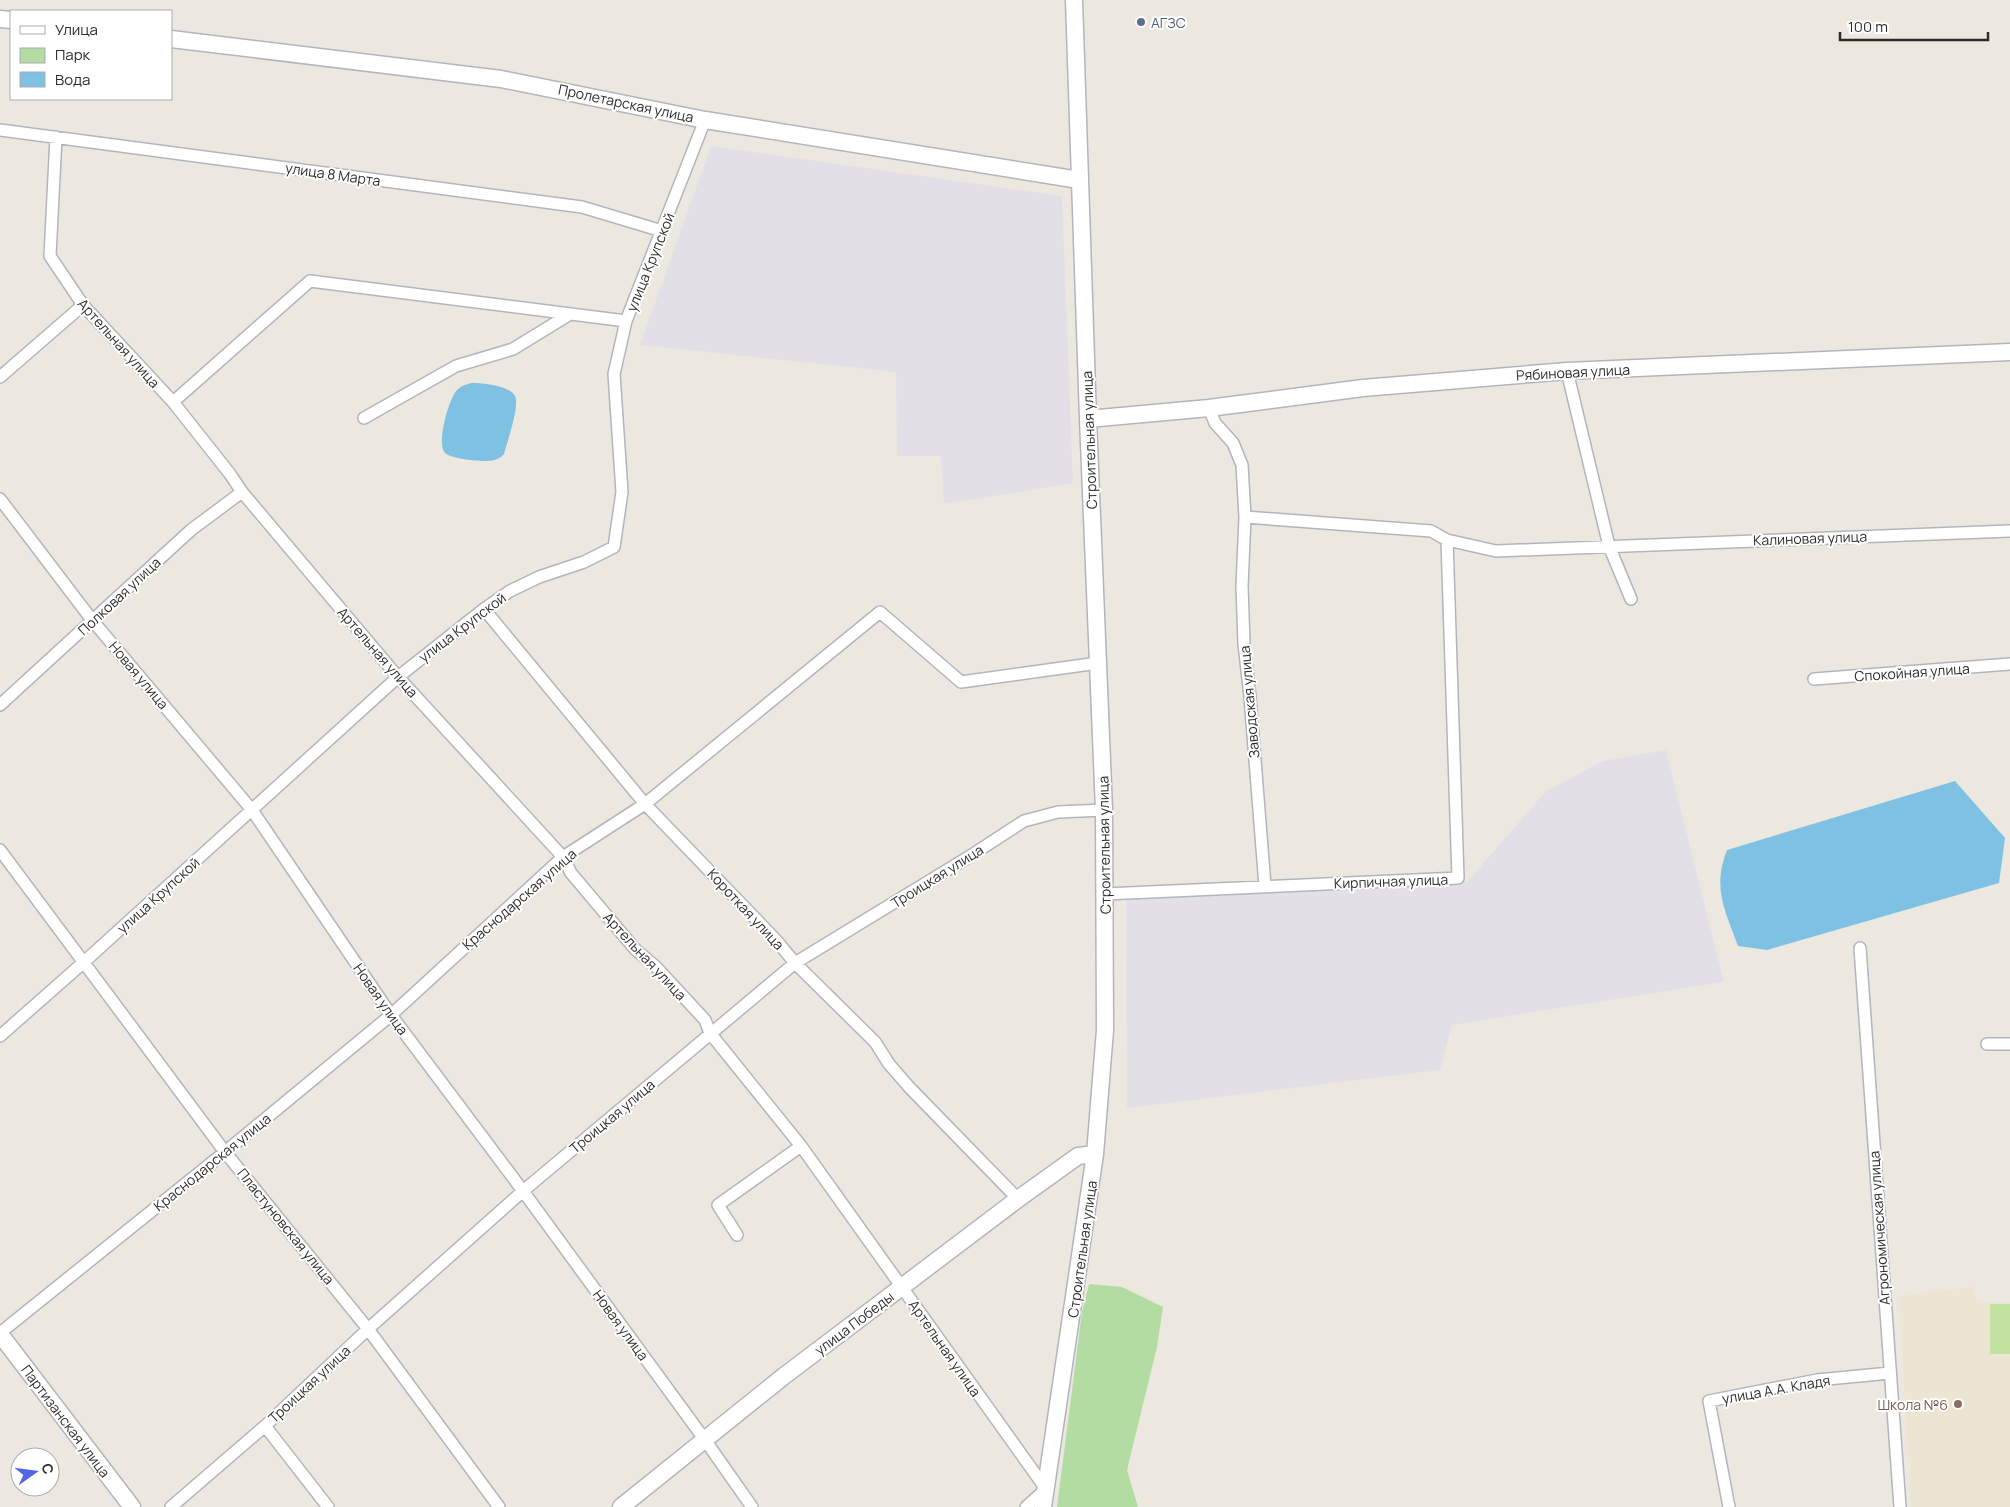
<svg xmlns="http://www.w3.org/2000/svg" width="2010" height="1507" viewBox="0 0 2010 1507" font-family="Manrope,sans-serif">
	<rect width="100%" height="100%" fill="#ece8e0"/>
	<path fill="#e2e0e6" d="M711 146 1062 196 1073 483 944 504 941 456H897L896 372 640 345Z
		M1666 750 1724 982 1452 1025 1440 1070 1127 1108 1126 897 1467 882 1546 791 1603 761Z"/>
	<path fill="#ebe5d2" d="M1972 1287 1977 1302H2010V1507H1911L1899 1296Z"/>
	<path fill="#b3dca3" d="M1089 1284 1122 1287 1163 1307 1157 1347 1127 1470 1138 1507H1057L1082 1312Z"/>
	<path fill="#c2e2a0" d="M1990 1304H2010V1354H1990Z"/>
	<path fill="#7fc1e2" d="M471 383C482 383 509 385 515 396 520 406 507 442 504 454 501 457 499 459 494 460 485 463 452 459 445 453 436 444 449 398 457 390 461 386 465 385 471 383Z
		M1955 781 2005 838 1999 883 1767 950 1738 946C1725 910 1712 889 1727 850Z"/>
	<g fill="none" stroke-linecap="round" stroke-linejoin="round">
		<defs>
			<path id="street" d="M0 130 582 207 662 231
				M56 137 50 256 83 305 173 402 230 474 242 492 398 677 563 857 571 873 635 949 656 967 705 1020 710 1033 801 1146 1046 1489 1026 1507
				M1567 371 1609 546 1631 599
				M0 377 83 305
				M173 402 310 281 626 321
				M1209 408 1215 423 1233 443 1242 465 1245 517 1242 586 1244 644 1250 697 1265 886
				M364 418 456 366 513 349 570 314
				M0 499 92 620 252 810 391 1015 523 1191 705 1440 752 1507
				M1245 517 1431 531 1447 540 1496 551 2010 531
				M484 609 645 804 776 940 795 963 875 1042 889 1064 909 1087 1018 1199
				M1814 679 2010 664
				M0 705 191 530 242 492
				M0 850 225 1152 368 1329 499 1507
				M1105 894 1458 878 1447 540
				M1860 948 1900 1507
				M0 1036 84 962 398 677 484 609 510 591 539 577 584 562 614 547 622 492 614 374 626 321 705 120
				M1987 1044H2010
				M737 1235 718 1205 801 1146
				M0 1333 225 1152 391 1015 563 857 645 804 880 612 961 682 1098 663
				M265 1426 328 1507
				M171 1507 265 1426 368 1329 523 1191 795 963 967 858 1024 821 1058 812 1104 810
				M1729 1507 1709 1401 1817 1380 1890 1373"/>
			<path id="secondary" d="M0 19 11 20
				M171 39 501 79 705 120 1079 180
				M1088 419 1209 408 1363 388 1567 371 2010 352
				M0 1334 132 1507
				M621 1507 784 1376 1018 1199 1078 1156 1095 1154
				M1043 1507 1095 1154 1105 1030 1104 810 1088 419 1074 0"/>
		</defs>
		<use href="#street" stroke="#b3b5be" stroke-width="14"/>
		<use href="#secondary" stroke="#b3b5be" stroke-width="19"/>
		<use href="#street" stroke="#fff" stroke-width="11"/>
		<use href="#secondary" stroke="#fff" stroke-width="16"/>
	</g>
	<circle fill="#5c6f8a" stroke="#fff" stroke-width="2" cx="1141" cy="22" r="5"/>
	<circle fill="#8d6e63" stroke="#fff" stroke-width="2" cx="1958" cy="1404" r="5"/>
	<g text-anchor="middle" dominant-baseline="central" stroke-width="4" stroke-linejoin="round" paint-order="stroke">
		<g font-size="14" fill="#4e5e75" stroke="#fff" text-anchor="start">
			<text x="1151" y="22">АГЗС</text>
		</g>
		<g font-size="14" fill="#2c2c2c" stroke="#fff">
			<text transform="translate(626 103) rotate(12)">Пролетарская улица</text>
			<text transform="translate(333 174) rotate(8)">улица 8 Марта</text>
			<text transform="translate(650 262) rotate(-68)">улица Крупской</text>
			<text transform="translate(119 343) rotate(48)">Артельная улица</text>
			<text transform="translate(1573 372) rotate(-3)">Рябиновая улица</text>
			<text transform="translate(1089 440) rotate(-92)">Строительная улица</text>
			<text transform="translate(1810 538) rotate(-2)">Калиновая улица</text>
			<text transform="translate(119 596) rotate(-43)">Полковая улица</text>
			<text transform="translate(462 627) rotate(-37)">улица Крупской</text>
			<text transform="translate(378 652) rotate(49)">Артельная улица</text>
			<text transform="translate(1912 672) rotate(-4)">Спокойная улица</text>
			<text transform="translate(139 675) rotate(50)">Новая улица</text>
			<text transform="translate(1249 702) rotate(-95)">Заводская улица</text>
			<text transform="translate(1104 845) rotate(-91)">Строительная улица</text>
			<text transform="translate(937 876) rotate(-32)">Троицкая улица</text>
			<text transform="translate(1391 881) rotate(-2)">Кирпичная улица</text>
			<text transform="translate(158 895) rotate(-42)">улица Крупской</text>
			<text transform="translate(519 899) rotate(-41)">Краснодарская улица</text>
			<text transform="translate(746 909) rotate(47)">Короткая улица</text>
			<text transform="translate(645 956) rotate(47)">Артельная улица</text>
			<text transform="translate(381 999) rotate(55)">Новая улица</text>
			<text transform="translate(612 1116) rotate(-40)">Троицкая улица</text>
			<text transform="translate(212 1162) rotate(-39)">Краснодарская улица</text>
			<text transform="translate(286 1226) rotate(51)">Пластуновская улица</text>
			<text transform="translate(1879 1228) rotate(-94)">Агрономическая улица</text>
			<text transform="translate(1082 1249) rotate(-82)">Строительная улица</text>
			<text transform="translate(854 1323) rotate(-37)">улица Победы</text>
			<text transform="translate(621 1325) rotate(54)">Новая улица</text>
			<text transform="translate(945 1348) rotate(55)">Артельная улица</text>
			<text transform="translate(309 1384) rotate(-43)">Троицкая улица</text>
			<text transform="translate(1776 1389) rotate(-10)">улица А.А. Кладя</text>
			<text transform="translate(66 1421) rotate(53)">Партизанская улица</text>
		</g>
		<g font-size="14" fill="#785e54" stroke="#fff" text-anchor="end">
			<text x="1948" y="1404">Школа №6</text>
		</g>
	</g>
	<rect x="10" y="10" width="162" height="90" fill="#ffffff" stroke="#ababab"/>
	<rect x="20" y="26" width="25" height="8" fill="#ffffff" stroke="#ababab"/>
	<text x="55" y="35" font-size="15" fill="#2c2c2c">Улица</text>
	<rect x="20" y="48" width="25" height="15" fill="#b3dca3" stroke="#ababab"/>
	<text x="55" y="60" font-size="15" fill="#2c2c2c">Парк</text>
	<rect x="20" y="72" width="25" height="15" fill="#7fc1e2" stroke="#ababab"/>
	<text x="55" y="85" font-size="15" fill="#2c2c2c">Вода</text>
	<g transform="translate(35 1472) rotate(76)"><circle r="24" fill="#ffffff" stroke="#ababab"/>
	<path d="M0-4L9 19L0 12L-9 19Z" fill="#5364e6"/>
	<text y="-8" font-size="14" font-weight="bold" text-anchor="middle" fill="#2c2c2c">С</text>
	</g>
	<path d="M1840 32v8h148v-8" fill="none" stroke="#2c2c2c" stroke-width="2.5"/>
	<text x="1848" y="32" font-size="15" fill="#2c2c2c" stroke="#ffffff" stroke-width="4" paint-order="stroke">100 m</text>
</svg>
